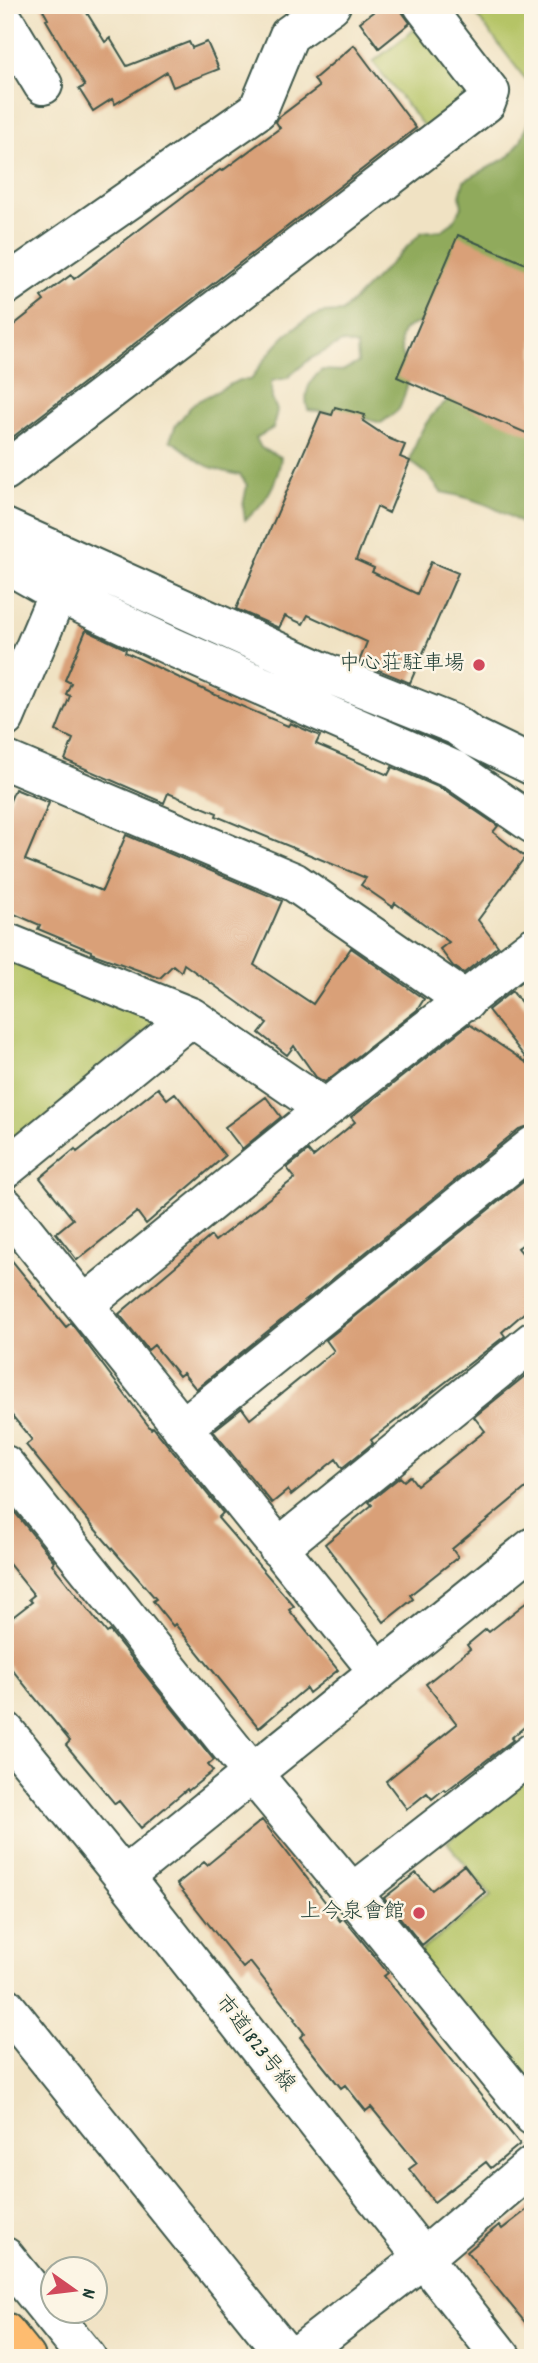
<svg xmlns="http://www.w3.org/2000/svg" width="538" height="2363" viewBox="0 0 538 2363" font-family="Dekko,'Klee One',sans-serif">
	<rect width="100%" height="100%" fill="#fcf5e5"/>
	<filter id="ink" filterUnits="userSpaceOnUse"><feTurbulence type="fractalNoise" baseFrequency=".0143" numOctaves="2"/><feDisplacementMap in="SourceGraphic" scale="14" xChannelSelector="R" yChannelSelector="G"/><feConvolveMatrix kernelMatrix="1 2 1 2 8 2 1 2 1" color-interpolation-filters="sRGB"/></filter>
	<filter id="wash" filterUnits="userSpaceOnUse"><feTurbulence type="fractalNoise" baseFrequency=".00686" numOctaves="4" result="noise"/><feDisplacementMap in="SourceGraphic" scale="28" xChannelSelector="R" yChannelSelector="G"/><feGaussianBlur stdDeviation="1.57" result="paint"/><feColorMatrix in="noise" values="0 0 0 0 0 0 0 0 0 0 0 0 0 0 0 0 0 1.4 0 .05"/><feComposite in="paint" operator="in"/></filter>
	<g filter="url(#wash)">
		<rect width="100%" height="100%" fill="#f0e2c3"/>
		<path fill="#b5c466" stroke="#6a804d" stroke-width="2" d="M469 5H533V86L523 76Z
			M424 22 470 90 429 133 373 62Z
			M5 955 159 1019 5 1156Z
			M533 1774V2096L415 1955 491 1896 447 1842Z"/>
		<path fill="#90aa5b" stroke="#587448" stroke-width="2" d="M533 119V267L420 323C386 329 406 356 408 377 409 382 402 404 399 409 395 414 386 419 381 423L352 415 308 410C303 393 309 381 322 370L342 371 358 363 357 346 342 342 310 359 287 378 271 381 272 399 277 410 273 428 256 438 261 448 281 457C278 482 265 504 245 520L243 506 247 485 240 475C227 472 213 470 202 463 191 456 183 447 170 440L176 425 194 403 239 380H251C267 354 289 325 319 314 326 312 335 313 342 312L422 232 442 230 452 223 462 207 460 195 464 181 510 156 521 140 529 120Z
			M451 398 533 424V531C500 509 480 499 441 492L427 474 410 461C417 435 428 414 451 398Z"/>
		<g id="blocks">
			<path fill="#d9a078" d="M40 5H82L105 42 110 38 127 66 189 42 192 48 207 42 219 69 173 87 167 72 115 104 112 99 93 111 79 89 85 86 46 20 48 19Z
				M382 5H397L410 23 379 48 360 22Z
				M354 45 416 128 5 443V332L44 301 41 297 71 275 74 279 185 195 220 170 222 171 280 128 276 122 278 118 319 87 314 79Z
				M458 235 533 267V436L397 377Z
				M335 407 365 415 363 421 390 439 405 445 400 457 410 461 389 513 377 507 356 560 374 568 372 572 417 594 431 562 458 573 410 683 359 662 367 642 308 615 303 624 285 616 279 628 236 609 321 412 332 415Z
				M86 630 126 649 125 652 211 693 288 726 290 723 320 736 316 744 388 775 392 767 445 790 498 826 493 832 525 857 478 920 498 946 464 973 453 966 440 949 449 942 395 903 393 907 361 885 366 878 216 816 217 813 168 793 164 803 65 760 73 739 56 731 70 696 66 694 71 683 65 680Z
				M15 789 49 803 25 860 102 891 126 835 282 901 254 965 313 1004 351 948 424 999 417 1010 325 1082 316 1077 294 1046 287 1055 259 1033 267 1023 184 964 181 972 173 965 160 978 91 953V951L38 929 40 925 5 910V812Z
				M512 991 533 1017 532 1066 488 1010Z
				M469 1024 533 1067V1125L519 1129 196 1389 183 1373 179 1376 154 1345 148 1350 119 1314 211 1236 215 1241 295 1178 287 1168 308 1151 313 1157 355 1122 351 1117Z
				M158 1088 167 1099 175 1093 225 1156 146 1224 137 1212 77 1260 56 1233 73 1219 40 1178 75 1149 77 1152Z
				M266 1097 281 1117 242 1149 225 1127Z
				M533 1174V1237L518 1248 533 1266V1305L502 1332 505 1336 371 1440 373 1443 342 1468 336 1459 291 1495 288 1490 272 1503 213 1431 242 1408 250 1419 334 1351 326 1340Z
				M5 1252 66 1327 71 1323 151 1429 153 1427 223 1513 218 1518 294 1606 289 1610 338 1670 309 1693 306 1688 259 1728 175 1624 173 1626 153 1601 156 1599 94 1528 26 1445 32 1440 5 1407Z
				M531 1371 533 1482 452 1549 458 1557 410 1595 413 1599 384 1622 325 1544 372 1505 369 1502 400 1477 404 1481 410 1476 417 1485 485 1431 474 1417Z
				M5 1500 54 1561 52 1564 107 1633 110 1631 214 1760 208 1765 213 1771 188 1791 187 1789 141 1828 119 1801 115 1804 66 1745 70 1741 5 1661V1623L32 1602 29 1599 34 1595 5 1559Z
				M533 1597V1720L511 1738 513 1740 446 1791 444 1789 432 1799 427 1793 407 1809 386 1781 457 1724 426 1684 470 1649 467 1645 486 1629 489 1632Z
				M262 1820 340 1921 343 1918 350 1926 388 1973 384 1976 520 2144 491 2168 486 2162 434 2202 409 2169 417 2163 371 2107 366 2111 345 2085 341 2088 300 2037 304 2033 294 2020 295 2019 250 1962 243 1968 177 1884 204 1862 207 1865Z
				M464 1865 485 1892 422 1945 384 1898 416 1873 432 1890Z
				M533 2205V2332L467 2252 499 2225 502 2229Z"/>
		</g>
	</g>
	<g filter="url(#ink)">
		<use href="#blocks" fill-opacity="0" stroke="#3e5649" stroke-width="2"/>
		<g fill="none" stroke-linecap="round" stroke-linejoin="round">
			<defs>
				<path id="minor" d="M5 22 43 85
					M5 286 258 110 289 35 331 5
					M5 471 486 103 490 92 423 5
					M5 528 319 670 456 725 471 736 533 766
					M5 563 58 593 175 648 456 771 533 824
					M5 718 58 593
					M5 760 294 882 466 1001
					M5 942 191 1017 325 1109
					M5 1169 191 1017
					M5 1207 378 1671
					M84 1305 325 1109 533 947
					M182 1428 533 1146
					M5 1465 252 1773 352 1893 533 2116
					M278 1548 533 1341
					M5 1731 124 1877 502 2358
					M124 1877 533 1547
					M352 1893 533 1752
					M5 2006 288 2358
					M5 2257 87 2358
					M294 2358 422 2259 533 2165"/>
				<path id="highway" d="M5 2332 26 2358"/>
			</defs>
			<use href="#minor" stroke="#3e5649" stroke-width="42"/>
			<use href="#highway" stroke="#3e5649" stroke-width="42"/>
			<use href="#minor" stroke="#fff" stroke-width="38"/>
			<use href="#highway" stroke="#febc70" stroke-width="38"/>
		</g>
	</g>
	<g fill="#d1495b" stroke="#fcf5e5" stroke-width="2.5">
		<circle cx="479" cy="665" r="7"/>
		<circle cx="419" cy="1913" r="7"/>
	</g>
	<g text-anchor="middle" dominant-baseline="central" stroke-width="5" stroke-linejoin="round" paint-order="stroke">
		<g font-size="21" fill="#1f3d34" stroke="#fcf5e5" text-anchor="end">
			<text x="465" y="665">中心荘駐車場</text>
			<text x="405" y="1913">上今泉會館</text>
		</g>
		<g font-size="21" fill="#1f3d34" stroke="#fcf5e5">
			<text transform="translate(254 2044) rotate(52)">市道1823号線</text>
		</g>
	</g>
	<rect width="538" height="2363" fill="none" stroke="#fcf5e5" stroke-width="28"/>
	<g transform="translate(74 2290) rotate(104)"><circle r="33" fill="#fcf5e5" stroke="#a4ab9e" stroke-width="2"/>
	<path d="M0-5L12 26L0 18L-12 26Z" fill="#d1495b"/>
	<text y="-10" font-size="19" font-weight="bold" text-anchor="middle" fill="#1f3d34">N</text>
	</g>
</svg>
